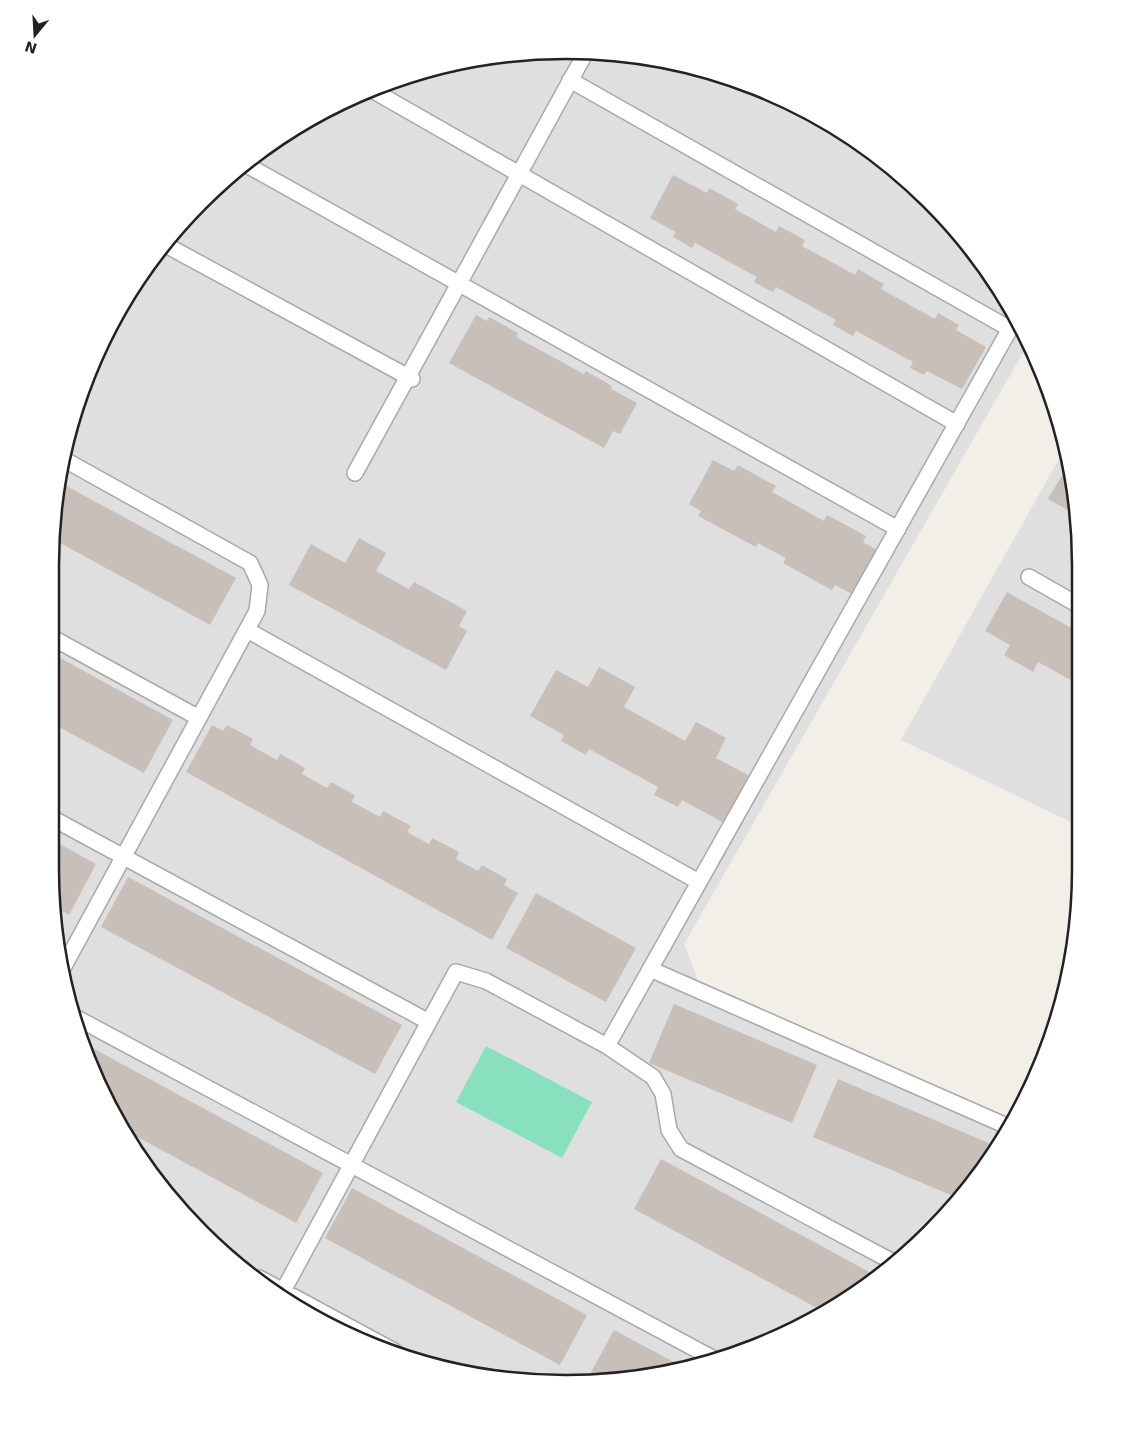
<svg xmlns="http://www.w3.org/2000/svg" width="1131" height="1434" viewBox="0 0 1131 1434" font-family="'DejaVu Sans',sans-serif">
	<rect width="100%" height="100%" fill="#f2efe9"/>
	<path fill="#e0dfdf" d="M599 51 699 67 793 103 879 156 953 225 1012 308 1028 344 684 944 698 980 1013 1120 994 1155 930 1233 823 1315 699 1366 566 1384 432 1367 308 1315 201 1233 119 1127 68 1002 50 868 51 532 77 400 119 308 178 226 226 178 307 119 400 77 498 54Z
		M1064 450 1080 532 1081 827 901 740Z"/>
	<path fill="#88e0be" d="M486 1046 592 1102 562 1158 456 1102Z"/>
	<path fill="#c7bfb8" d="M673 175 707 193 709 188 738 204 735 209 776 232 779 226 805 240 802 246 855 275 858 269 884 284 881 289 935 319 938 313 959 325 956 330 986 347 962 389 927 371 924 375 910 368 913 362 856 331 853 336 833 325 836 320 776 287 773 292 754 282 757 277 695 243 692 248 673 237 676 232 650 218Z
		M476 315 487 321 489 317 518 333 516 337 584 374 586 371 612 386 611 389 637 403 620 434 613 431 604 448 449 363Z
		M713 460 734 471 738 465 776 486 772 492 824 521 827 515 866 536 863 542 877 550 852 594 835 585 832 590 783 563 786 558 758 543 756 547 698 516 701 511 689 504Z
		M1067 467 1077 515 1048 499Z
		M61 483 236 578 210 625 51 538Z
		M359 538 386 553 376 571 409 589 414 582 467 611 459 626 467 631 446 670 289 585 311 544 345 563Z
		M1007 592 1080 633V685L1038 662 1033 672 1004 655 1010 645 985 631Z
		M51 653 173 720 144 773 50 722Z
		M599 667 635 687 624 707 685 741 696 722 726 738 716 758 750 776 724 823 682 800 678 807 654 795 658 787 589 749 586 755 561 741 564 735 530 716 556 670 588 687Z
		M212 725 223 731 227 725 253 739 250 745 277 760 280 754 305 768 302 774 327 788 331 782 355 795 352 802 380 817 383 811 411 826 407 832 429 844 432 838 459 852 456 859 478 871 482 865 507 879 504 885 518 893 492 940 186 772Z
		M50 839 96 864 69 915 55 907 50 869Z
		M128 877 402 1025 375 1074 101 927Z
		M536 893 636 948 606 1002 506 948Z
		M674 1004 817 1065 792 1123 649 1063Z
		M85 1044 323 1173 296 1223 121 1128Z
		M838 1079 998 1147 994 1155 958 1198 813 1137Z
		M661 1159 875 1275 826 1313 634 1209Z
		M352 1188 587 1315 560 1365 325 1238Z
		M614 1330 685 1368 589 1381 587 1380Z"/>
	<g fill="none" stroke-linecap="round" stroke-linejoin="round">
		<defs>
			<path id="service" d="M570 80 1010 329
				M372 90 957 424
				M245 164 898 529
				M164 244 412 379
				M355 473 586 52
				M1029 577 1080 606
				M247 630 699 882
				M51 637 199 718
				M50 817 429 1022
				M63 968 257 611 260 585 250 563 65 460
				M650 969 1009 1127
				M73 1016 716 1360
				M607 1046 1016 318
				M259 1278 394 1351
				M283 1291 456 972 486 981 607 1046 653 1077 663 1094 669 1130 681 1149 893 1262"/>
		</defs>
		<use href="#service" stroke="#a9a9a9" stroke-width="18"/>
		<use href="#service" stroke="#fff" stroke-width="15"/>
	</g>
	<path d="M0 0H1131V1434H0ZM565 59H566A506 506 0 0 1 1072 565V869A506 506 0 0 1 566 1375H565A506 506 0 0 1 59 869V565A506 506 0 0 1 565 59Z" fill="#fff" fill-rule="evenodd"/>
	<path fill="none" stroke="#222" stroke-width="2.5" d="M565 59H566A506 506 0 0 1 1072 565V869A506 506 0 0 1 566 1375H565A506 506 0 0 1 59 869V565A506 506 0 0 1 565 59Z"/>
	<g transform="translate(35 35) rotate(198)" stroke="#ffffff" stroke-width="4" paint-order="stroke">
	<path d="M0-4L9 19L0 12L-9 19Z" fill="#222222"/>
	<text y="-8" font-size="14" font-weight="bold" text-anchor="middle" fill="#222222">N</text>
	</g>
</svg>
